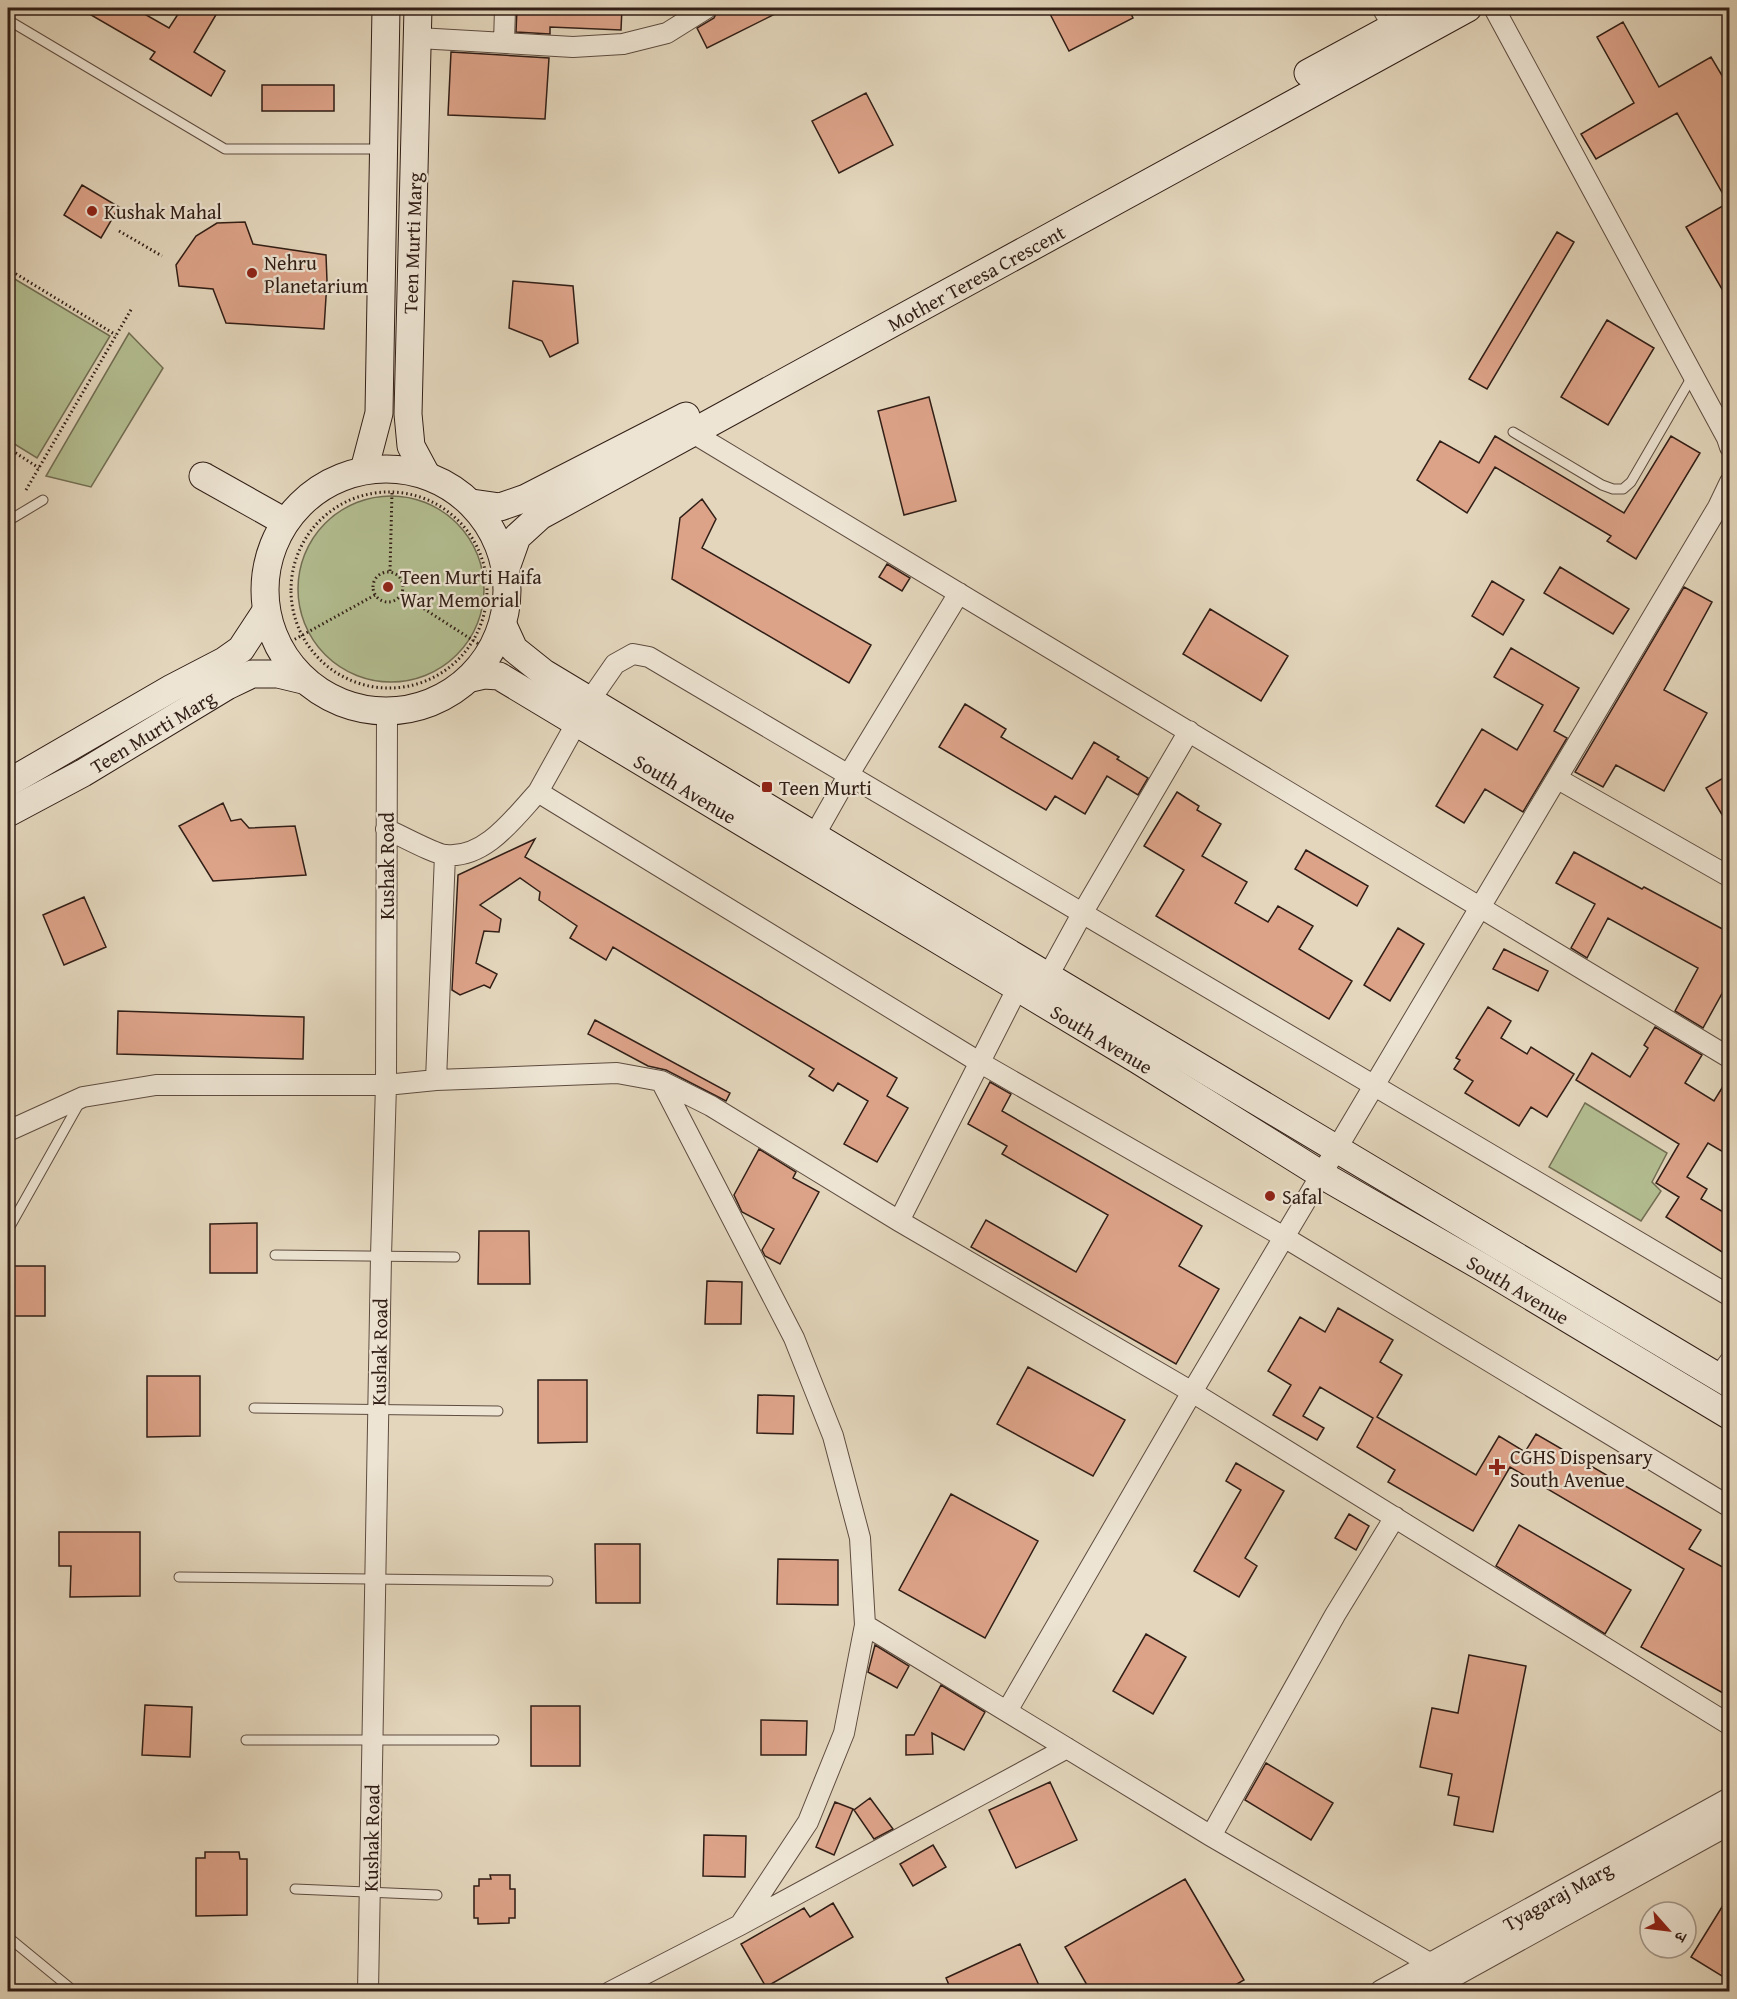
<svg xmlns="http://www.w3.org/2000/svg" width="1737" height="1999" viewBox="0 0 1737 1999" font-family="'Gentium Book Plus','Noto Serif Devanagari',serif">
	<rect width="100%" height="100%" fill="#e3d6bc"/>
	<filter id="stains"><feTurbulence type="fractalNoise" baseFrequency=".00333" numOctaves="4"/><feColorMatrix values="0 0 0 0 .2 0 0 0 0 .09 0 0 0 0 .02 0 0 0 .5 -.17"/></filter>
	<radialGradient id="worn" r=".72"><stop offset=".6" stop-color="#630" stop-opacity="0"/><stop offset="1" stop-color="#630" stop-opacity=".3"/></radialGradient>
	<path fill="#b3be91" stroke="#726e54" stroke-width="1.5" d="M8 275 110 336 37 458 8 440Z
		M129 333 163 368 91 487 46 476Z
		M298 589a93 93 0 1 1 186 0a93 93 0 1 1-186 0Z
		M1585 1103 1667 1153 1652 1182 1661 1191 1641 1221 1549 1167Z"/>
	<path fill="#dda389" stroke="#311e16" stroke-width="1.5" d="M79 8H134L169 28 182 8H220L194 52 225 71 211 96 150 59 155 52Z
		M517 8H622L621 30 550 27V34L516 32Z
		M719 8H787L707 48 697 28 714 18Z
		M1047 8H1128L1133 18 1069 51Z
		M1623 22 1659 87 1711 57 1730 89V303L1686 227 1728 203 1677 113 1596 159 1581 134 1634 103 1597 37Z
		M451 52 549 58 545 119 448 115Z
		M262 85H334V111H262Z
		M866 93 893 145 839 173 812 121Z
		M82 185 119 207 101 238 64 215Z
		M245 222 253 244 326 255 327 281 324 329 226 323 213 289 179 286 176 265 196 236 217 223Z
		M1557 232 1574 242 1487 389 1469 379Z
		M513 281 573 286 578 343 550 357 542 341 509 328Z
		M1607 320 1654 348 1608 425 1561 397Z
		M929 397 956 501 904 515 878 411Z
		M1495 436 1624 513 1671 436 1700 453 1636 559 1607 541 1611 536 1495 467 1467 513 1417 480 1440 441 1479 463Z
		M702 499 716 519 702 548 871 645 849 683 672 579 680 518Z
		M887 564 910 578 902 591 879 577Z
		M1560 567 1629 609 1613 634 1544 593Z
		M1492 581 1524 600 1503 635 1472 616Z
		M1684 587 1712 602 1664 690 1707 713 1664 791 1616 765 1603 787 1575 772Z
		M1210 609 1288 656 1261 701 1183 654Z
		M1511 648 1579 688 1554 731 1567 738 1523 812 1485 789 1464 823 1436 806 1482 729 1517 750 1543 705 1494 677Z
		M965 704 1006 729 1001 737 1072 779 1094 742 1119 757 1117 759 1148 778 1138 795 1107 776 1085 814 1055 796 1046 810 939 747Z
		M1730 774V828L1706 788Z
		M1177 792 1199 806 1197 810 1221 824 1202 856 1247 882 1235 903 1268 922 1278 906 1313 926 1299 949 1352 981 1329 1019 1156 916 1184 870 1144 846Z
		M223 803 231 821 241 819 249 828 295 826 306 875 213 881 179 826Z
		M535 839 525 857 897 1078 887 1096 908 1108 877 1162 844 1144 868 1101 838 1083 833 1091 809 1076 814 1069 613 947 606 960 570 938 577 926 539 900 540 892 520 878 480 905 501 919 499 932 484 931 476 963 497 974 490 988 484 985 460 995 452 990 458 875Z
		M1306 850 1368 886 1357 906 1295 869Z
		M1574 852 1642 889 1644 887 1730 933V979L1703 1028 1675 1011 1698 968 1608 918 1587 958 1571 948 1595 904 1556 883Z
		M84 897 106 947 64 965 43 915Z
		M1398 928 1424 944 1390 1001 1364 985Z
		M1504 949 1548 971 1538 991 1493 969Z
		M1488 1007 1511 1021 1501 1038 1527 1054 1531 1047 1574 1074 1547 1117 1531 1107 1519 1126 1465 1093 1473 1081 1454 1069 1460 1060 1456 1058Z
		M118 1011 304 1017 303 1059 117 1054Z
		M595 1020 730 1093 726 1101 666 1070 648 1066 588 1034Z
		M1655 1027 1702 1055 1685 1083 1714 1101 1730 1075V1156L1708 1143 1687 1177 1707 1189 1701 1199 1730 1216V1257L1666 1217 1679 1197 1656 1183 1679 1144 1576 1080 1592 1053 1630 1077 1648 1048 1644 1045Z
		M990 1082 1011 1094 1002 1111 1202 1226 1179 1266 1219 1289 1176 1364 971 1247 986 1220 1076 1272 1108 1215 1002 1154 1007 1146 968 1124Z
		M759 1149 796 1172 793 1178 819 1192 780 1264 765 1256 762 1250 774 1229 742 1212 734 1195Z
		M257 1223V1273H210V1224Z
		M479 1231H529L530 1284H478Z
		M8 1266H45V1316H8Z
		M707 1281 742 1282 741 1324H705Z
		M1338 1308 1393 1340 1380 1362 1402 1375 1377 1417 1476 1475 1499 1436 1525 1452 1536 1434 1701 1530 1689 1549 1730 1571V1697L1641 1647 1684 1569 1510 1467 1473 1531 1388 1482 1395 1470 1357 1447 1373 1418 1320 1387 1303 1416 1324 1428 1317 1440 1273 1415 1291 1385 1268 1371 1300 1317 1325 1332Z
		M1028 1367 1125 1420 1093 1476 997 1424Z
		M147 1376H200V1436L147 1437Z
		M538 1380H587V1442L538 1443Z
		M758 1395 794 1396 793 1434 757 1433Z
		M1236 1463 1284 1491 1245 1558 1257 1566 1239 1597 1194 1571 1241 1490 1226 1481Z
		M951 1494 1038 1541 985 1638 899 1590Z
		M1349 1514 1369 1526 1356 1550 1335 1538Z
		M1519 1525 1631 1590 1605 1634 1496 1566Z
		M59 1532H140V1596L70 1597 71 1566H59Z
		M595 1544H640V1603H596Z
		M778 1559 838 1560V1605L777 1604Z
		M1146 1634 1186 1657 1153 1714 1113 1691Z
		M875 1645 909 1666 897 1688 868 1672Z
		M1469 1655 1526 1666 1493 1832 1454 1825 1459 1797 1448 1795 1452 1774 1420 1767 1432 1708 1458 1713Z
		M941 1685 985 1712 964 1750 932 1733 933 1754 906 1755V1735H914Z
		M145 1705 192 1707 190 1757 142 1755Z
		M531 1706H580V1766H531Z
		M761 1720 807 1721 806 1755H761Z
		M1266 1763 1333 1803 1311 1840 1245 1800Z
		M1050 1782 1077 1840 1016 1868 989 1810Z
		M870 1798 893 1829 874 1839 854 1810Z
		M835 1802 853 1809 834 1855 816 1847Z
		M704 1835 746 1836 745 1877 703 1876Z
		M933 1845 946 1867 913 1886 900 1864Z
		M205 1852H239L240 1859H247V1915L196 1916V1858H205Z
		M490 1875H510V1889H515V1918H509V1923L478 1924V1918H474V1886H479V1879H491Z
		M1185 1879 1244 1980 1223 1992H1091L1065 1947Z
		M1730 1894V1981L1691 1957Z
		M833 1903 853 1937 766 1987 741 1944 804 1908 810 1917Z
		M1020 1944 1042 1992H952L946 1978Z"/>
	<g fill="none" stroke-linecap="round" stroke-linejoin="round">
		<defs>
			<path id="service" d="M1376 8 1387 27
				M8 20 225 149H381
				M1513 432 1602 485 1613 489H1623L1631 482 1693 375
				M8 521 43 500
				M8 1230 80 1102
				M275 1255 455 1257
				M254 1408 498 1411
				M179 1577 548 1581
				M246 1740H494
				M295 1889 437 1895
				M8 1937 75 1992"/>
			<path id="minor" d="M1494 8 1727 438 1730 447
				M418 38 573 47 623 44 667 33 707 8
				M504 43 505 8
				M693 433 1730 1058
				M590 700 615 664 633 654 649 657 1730 1296
				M577 722 538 792 979 1062 1284 1237 1730 1507
				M1558 779 1730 877
				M386 829C398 834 436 855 446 855 485 859 514 818 538 792
				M814 836 849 774 959 593
				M1048 976 1083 912 1189 731
				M436 1080 445 855
				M661 1081 794 1338 833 1436 860 1538 865 1625 844 1733 808 1822 740 1925
				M8 1131 83 1097 156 1085H386L436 1080 617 1073 661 1081 711 1106 899 1221 1192 1392 1730 1725
				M899 1221 1017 989
				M1718 1377 1730 1361
				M865 1625 1211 1836 1431 1964
				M1007 1711 1192 1392 1718 507 1730 482
				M1211 1836 1335 1615 1395 1517
				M368 1992 381 1256 386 1085 387 713
				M610 1992 740 1925 1067 1748"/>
			<g id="tertiary">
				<path id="s1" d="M1382 1992 1730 1800"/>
				<path d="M1422 1992 1730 1822"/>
			</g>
			<g id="secondary">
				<path d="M418 8 408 414 411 446 426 474"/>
				<path d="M1308 73 1428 8"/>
				<circle cx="386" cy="590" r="121"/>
				<path d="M364 470 379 413 386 8"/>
				<path d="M203 476 285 522"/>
				<path d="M472 503 500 507 526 498 686 416"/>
				<path id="s2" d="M506 568 517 537 540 516 1468 8"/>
				<path d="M503 625 514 649 544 673 1029 965 1730 1384"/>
				<path id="s3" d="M471 678 484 675 499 676 1138 1060 1322 1175 1482 1267 1730 1416"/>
				<path d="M8 783 172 688 224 661 241 649 266 611"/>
				<path id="s4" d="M8 813 83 773 227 686 252 674H278L303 680"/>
			</g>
		</defs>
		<use href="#service" stroke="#5e4c40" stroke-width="11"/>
		<use href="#minor" stroke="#5e4c40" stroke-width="22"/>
		<use href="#tertiary" stroke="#5e4c40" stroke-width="26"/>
		<use href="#secondary" stroke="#311e16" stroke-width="29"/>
		<path stroke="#311e16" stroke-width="3" stroke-dasharray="1.5 3" stroke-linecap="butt" d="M119 231 162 256
			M8 269 116 335
			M8 448 39 468
			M26 490 132 308
			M291 590a98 98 0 1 1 196 0a98 98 0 1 1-196 0Z
			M390 571 392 492
			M373 587a15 15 0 1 1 30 0a15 15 0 1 1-30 0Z
			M401 594 488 650
			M279 648 375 595"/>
		<use href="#service" stroke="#ede4d3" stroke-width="9"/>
		<use href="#minor" stroke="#ede4d3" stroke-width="20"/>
		<use href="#tertiary" stroke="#ede4d3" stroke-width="24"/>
		<use href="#secondary" stroke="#ede4d3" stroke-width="27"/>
	</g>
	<g fill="#8f2418" stroke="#ede4d3" stroke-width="2">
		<circle cx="92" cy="211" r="6"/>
		<circle cx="252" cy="273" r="6"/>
		<circle cx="388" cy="587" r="6"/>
		<rect x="761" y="781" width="12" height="12" rx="3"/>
		<circle cx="1270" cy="1196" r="6"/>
		<path d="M1494 1458h6v6h6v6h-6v6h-6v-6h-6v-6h6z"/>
	</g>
	<g text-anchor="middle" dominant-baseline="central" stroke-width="4.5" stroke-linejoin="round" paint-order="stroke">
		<g font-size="20" fill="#311e16" stroke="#ede4d3" text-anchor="start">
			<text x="104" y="211">Kushak Mahal</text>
			<text x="264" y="262">Nehru<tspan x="264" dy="23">Planetarium</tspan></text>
			<text x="400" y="576">Teen Murti Haifa<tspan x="400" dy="23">War Memorial</tspan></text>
			<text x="779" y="787">Teen Murti</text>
			<text x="1282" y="1196">Safal</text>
			<text x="1510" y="1456">CGHS Dispensary<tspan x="1510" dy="23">South Avenue</tspan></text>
		</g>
		<g font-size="20" fill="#311e16" stroke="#ede4d3">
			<text transform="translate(412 243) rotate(-88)">Teen Murti Marg</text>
			<text stroke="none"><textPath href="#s2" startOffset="561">Mother Teresa Crescent</textPath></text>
			<text stroke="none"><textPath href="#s4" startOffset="166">Teen Murti Marg</textPath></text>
			<text stroke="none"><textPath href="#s3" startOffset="246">South Avenue</textPath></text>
			<text transform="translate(386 866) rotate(-90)">Kushak Road</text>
			<text stroke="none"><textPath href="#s3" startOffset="732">South Avenue</textPath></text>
			<text stroke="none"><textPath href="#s3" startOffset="1218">South Avenue</textPath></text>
			<text transform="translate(379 1352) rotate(-89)">Kushak Road</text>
			<text transform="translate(371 1838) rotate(-89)">Kushak Road</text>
			<text stroke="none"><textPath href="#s1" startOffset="200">Tyagaraj Marg</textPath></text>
		</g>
	</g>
	<rect width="1737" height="1999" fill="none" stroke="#e3d6bc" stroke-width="30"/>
	<rect x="9" y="9" width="1719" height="1981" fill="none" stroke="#311e16" stroke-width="3"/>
	<rect x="15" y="15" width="1707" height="1969" fill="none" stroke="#311e16" stroke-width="1.5"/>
	<g transform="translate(1668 1930) rotate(118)"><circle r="28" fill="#ede4d3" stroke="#a29587" stroke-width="1.5"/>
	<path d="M0-4.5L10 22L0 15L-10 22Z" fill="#8f2418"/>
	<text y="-9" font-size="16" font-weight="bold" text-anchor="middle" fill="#311e16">उ</text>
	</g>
	<rect width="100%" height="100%" filter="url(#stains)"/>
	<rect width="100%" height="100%" fill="url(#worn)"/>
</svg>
